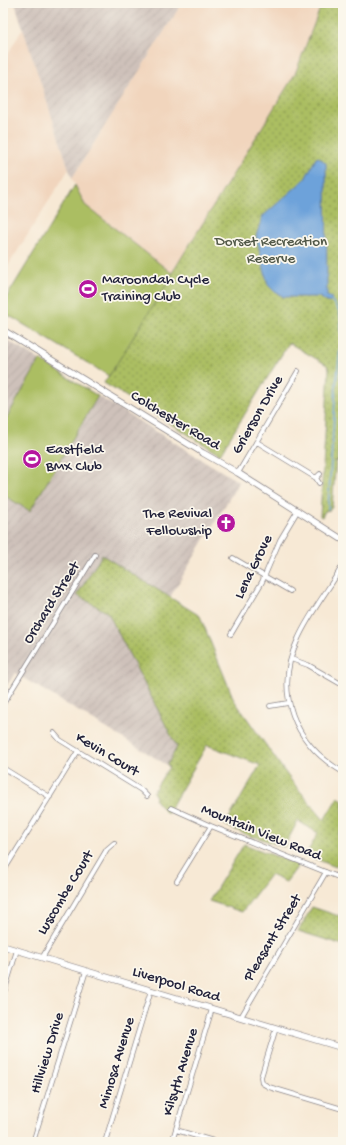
<svg xmlns="http://www.w3.org/2000/svg" width="346" height="1145" viewBox="0 0 346 1145" font-family="'Gochi Hand',sans-serif">
	<defs>
		<pattern id="industrial-furrows" width="10" height="10" patternUnits="userSpaceOnUse"><rect width="10" height="10" fill="#cec1ba"/><path d="M-1 1l2-2M0 10L10 0M9 11l2-2" fill="none" stroke="#b1a6a1"/></pattern>
		<pattern id="grass-dots" width="8" height="8" patternUnits="userSpaceOnUse"><rect width="8" height="8" fill="#abbe62"/><path d="M2 2h.1M6 6h.1" fill="none" stroke="#8b9a52" stroke-width="1.8" stroke-linecap="round"/></pattern>
	</defs>
	<rect width="100%" height="100%" fill="#fbf7ec"/>
	<filter id="ink" filterUnits="userSpaceOnUse"><feTurbulence type="fractalNoise" baseFrequency=".025" numOctaves="2"/><feDisplacementMap in="SourceGraphic" scale="8" xChannelSelector="R" yChannelSelector="G"/><feConvolveMatrix kernelMatrix="1 2 1 2 8 2 1 2 1" color-interpolation-filters="sRGB"/></filter>
	<filter id="wash" filterUnits="userSpaceOnUse"><feTurbulence type="fractalNoise" baseFrequency=".012" numOctaves="4" result="noise"/><feDisplacementMap in="SourceGraphic" scale="16" xChannelSelector="R" yChannelSelector="G"/><feGaussianBlur stdDeviation="0.9" result="paint"/><feColorMatrix in="noise" values="0 0 0 0 0 0 0 0 0 0 0 0 0 0 0 0 0 1.4 0 .05"/><feComposite in="paint" operator="in"/></filter>
	<g filter="url(#wash)">
		<rect width="100%" height="100%" fill="#f7e9d5"/>
		<path fill="#f1d5bd" d="M182 3H322L295 74 173 274 85 205 72 178Z
			M23 28 69 169 3 274V62Z"/>
		<path fill="url(#industrial-furrows)" d="M15 3H182L72 178 27 41Z
			M3 338 40 360 3 424Z
			M98 396 239 482 170 597 102 555 78 595 108 613 177 747 167 765 15 673 3 691V495L30 511Z"/>
		<path fill="url(#grass-dots)" stroke="#66704e" d="M322 3H343V383L338 462 336 461 332 507 330 510 325 511 322 517 320 516 329 369 327 365 289 343 220 454 104 383 295 74Z
			M102 555 200 616 234 700 290 779 324 820 338 797 343 800V827L338 835 343 838V855L336 867 306 855 318 833 298 821 284 847 256 837H252L225 825 260 765 207 745 167 814 155 800 156 797 153 792 169 767 167 765 177 747 108 613 77 595Z
			M244 844 299 865 286 882 270 875 242 912 209 901Z
			M312 907 339 916 343 907V945L298 931Z"/>
		<path fill="#abbe62" stroke="#66704e" d="M75 185 85 205 173 274 109 376 3 312V303Z
			M40 360 98 396 30 511 3 495V424Z"/>
		<path fill="#6da2da" stroke="#48628a" d="M319 157 326 163 327 288V296L332 298 329 303 319 297H284L275 292 268 285 256 236 263 216 305 179 316 158Z"/>
		<g fill="none" stroke-linecap="round" stroke-linejoin="round">
			<path stroke="#6da2da" stroke-width="1.5" d="M328 509 336 385 342 334 340 312 331 300"/>
		</g>
	</g>
	<g filter="url(#ink)">
		<g fill="none" stroke-linecap="round" stroke-linejoin="round">
			<defs>
				<path id="minor" d="M257 442 316 478
					M238 473 298 371
					M319 483 316 478 320 474
					M233 558 290 591
					M343 565C329 589 309 614 298 639 273 692 294 744 343 772
					M231 634 262 582 280 540 298 510
					M291 659 308 665 341 684 343 680
					M3 704 95 555
					M270 706 288 703
					M54 733 60 740 141 790 147 796
					M3 768 50 797
					M171 808 211 826 343 879
					M3 872 78 751
					M177 881 211 826
					M42 958 107 849 114 843
					M3 996 17 950
					M241 1017 326 872
					M276 1028 261 1077 262 1083 269 1087 339 1108
					M176 1130 217 1142
					M33 1142 86 971
					M105 1142 151 990
					M172 1142 212 1009"/>
				<path id="major" d="M3 330 203 453 238 473 343 540
					M3 946 343 1048"/>
			</defs>
			<use href="#minor" stroke="#8c8688" stroke-width="5.5"/>
			<use href="#major" stroke="#8c8688" stroke-width="7"/>
			<use href="#minor" stroke="#fff" stroke-width="4"/>
			<use href="#major" stroke="#fff" stroke-width="5.5"/>
		</g>
	</g>
	<defs>
		<symbol id="stadium-disc" viewBox="-11 -11 22 22"><circle r="9.5" fill="#b5179e" stroke="#fbf7ec"/><path d="M0-5a6.5 5 0 1 0 0 10a6.5 5 0 1 0 0-10ZM-3.5-1.8h7v3.6h-7Z" fill="#fff"/></symbol>
		<symbol id="church-disc" viewBox="-11 -11 22 22"><circle r="9.5" fill="#b5179e" stroke="#fbf7ec"/><path d="M-1.2-6h2.4v3.5h3.3v2.4h-3.3V6h-2.4V-.1h-3.3v-2.4h3.3Z" fill="#fff"/></symbol>
	</defs>
	<g fill-rule="evenodd">
		<use href="#stadium-disc" x="77" y="278" width="22" height="22"/>
		<use href="#stadium-disc" x="21" y="448" width="22" height="22"/>
		<use href="#church-disc" x="215" y="512" width="22" height="22"/>
	</g>
	<g text-anchor="middle" dominant-baseline="central" stroke-width="3.5" stroke-linejoin="round" paint-order="stroke">
		<g font-size="15" fill="#525949" stroke="#fbf7ec">
			<text x="271" y="242">Dorset Recreation<tspan x="271" dy="17">Reserve</tspan></text>
		</g>
		<g font-size="15" fill="#22223b" stroke="#fbf7ec" text-anchor="start">
			<text x="102" y="280">Maroondah Cycle<tspan x="102" dy="17">Training Club</tspan></text>
			<text x="46" y="450">Eastfield<tspan x="46" dy="17">BMX Club</tspan></text>
			<text x="212" y="514" text-anchor="end">The Revival<tspan x="212" dy="17">Fellowship</tspan></text>
		</g>
		<g font-size="15" fill="#22223b" stroke="#fbf7ec">
			<text transform="translate(258 415) rotate(-60)">Grierson Drive</text>
			<text transform="translate(175 421) rotate(31)">Colchester Road</text>
			<text transform="translate(254 567) rotate(-64)">Lena Grove</text>
			<text transform="translate(52 603) rotate(-58)">Orchard Street</text>
			<text transform="translate(107 755) rotate(31)">Kevin Court</text>
			<text transform="translate(261 833) rotate(22)">Mountain View Road</text>
			<text transform="translate(66 893) rotate(-59)">Luscombe Court</text>
			<text transform="translate(273 938) rotate(-59)">Pleasant Street</text>
			<text transform="translate(176 985) rotate(17)">Liverpool Road</text>
			<text transform="translate(48 1053) rotate(-73)">Hillview Drive</text>
			<text transform="translate(117 1063) rotate(-73)">Mimosa Avenue</text>
			<text transform="translate(181 1072) rotate(-73)">Kilsyth Avenue</text>
		</g>
	</g>
	<rect width="346" height="1145" fill="none" stroke="#fbf7ec" stroke-width="16"/>
</svg>
